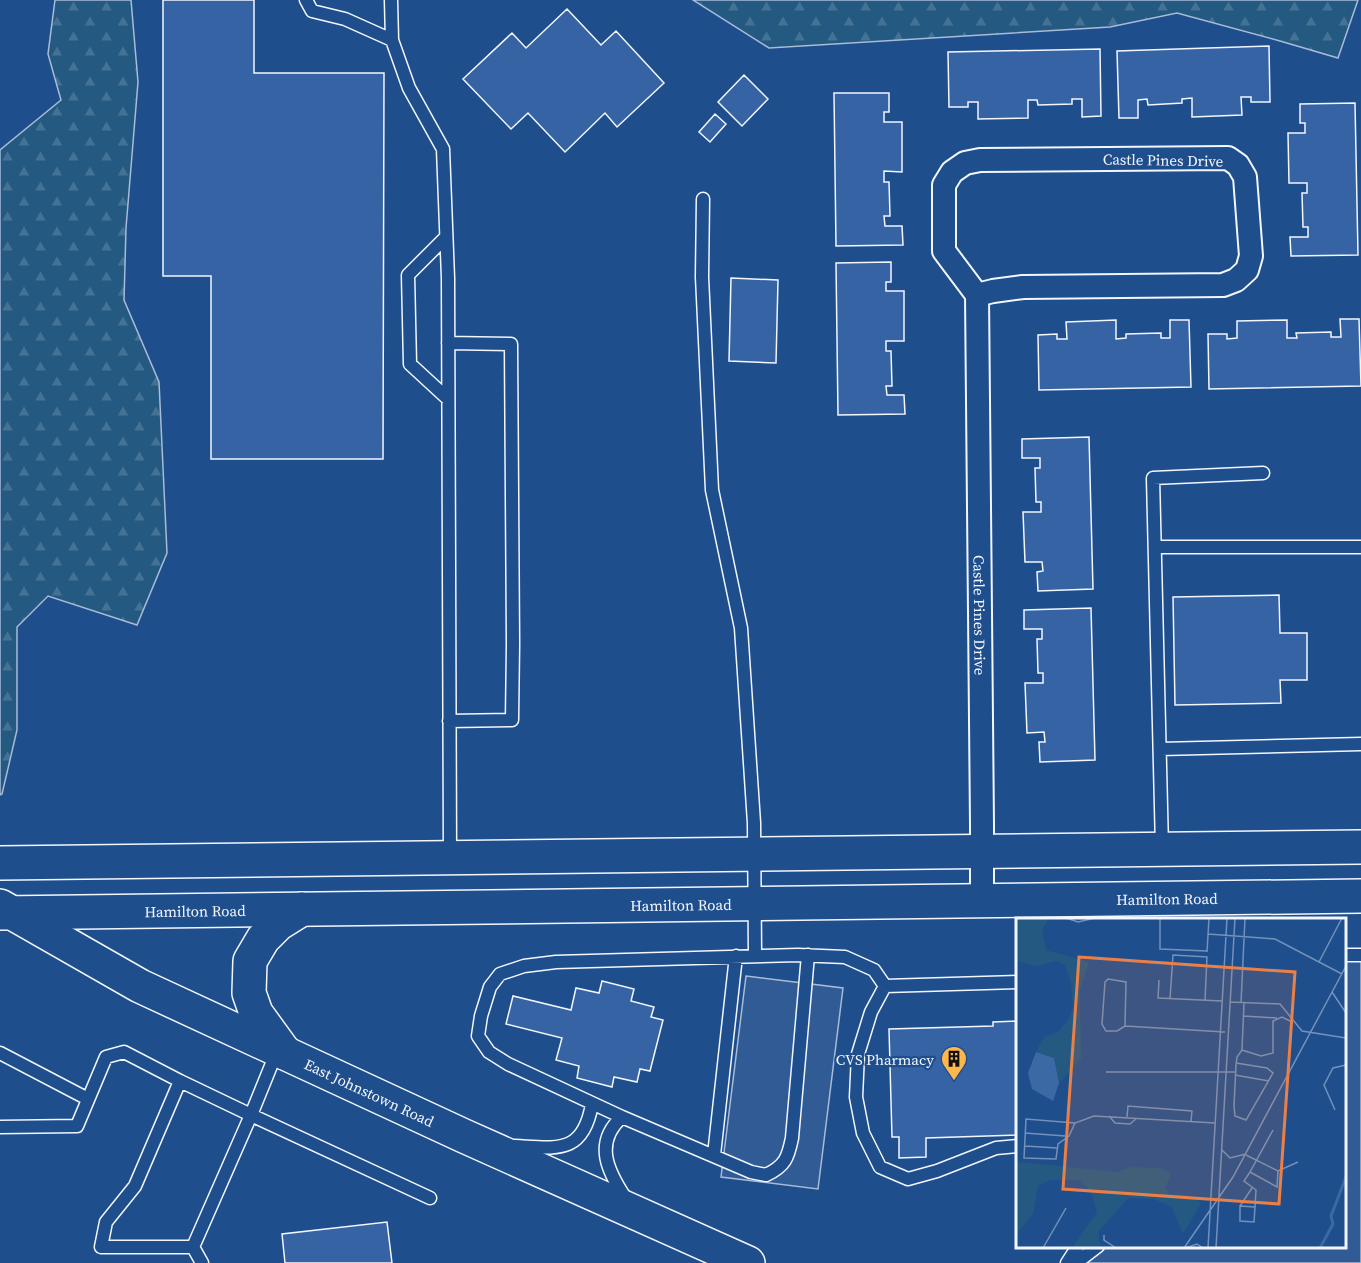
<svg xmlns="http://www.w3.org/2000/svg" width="1361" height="1263" viewBox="0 0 1361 1263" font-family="'Source Serif 4',serif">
	<defs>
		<pattern id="forest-firs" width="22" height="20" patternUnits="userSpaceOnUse" patternTransform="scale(1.5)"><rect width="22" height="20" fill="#245a82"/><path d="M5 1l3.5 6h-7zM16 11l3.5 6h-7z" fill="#447295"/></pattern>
	</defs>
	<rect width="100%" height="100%" fill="#1f4e8c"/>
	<path fill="url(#forest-firs)" stroke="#a8bbd7" stroke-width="1.5" d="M55 0H131L138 82 126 228 124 300 159 382 167 553 137 625 48 596 17 627V730L2 794 0 795V150L61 100 48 54Z
		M693 0H1358L1338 58 1280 41 1177 13 1110 27 769 48Z"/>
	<path fill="#305b95" stroke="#a8bbd7" stroke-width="1.5" d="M1345 955H1361V1263H1088L1087 1255 1098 1246H1344Z
		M746 976 843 988 818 1189 721 1177Z"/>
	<path fill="#3563a3" stroke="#f2f6ff" stroke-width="1.5" d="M163 0H254V73H384L383 459H211V276H163Z
		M567 9 601 45 616 31 664 83 617 127 605 113 565 152 528 113 511 129 463 79 512 33 526 48Z
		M1269 46 1270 102H1251V97H1241L1242 115 1192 117V98L1182 99V103L1148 105 1147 99 1138 100V118H1119L1117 51Z
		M1100 49 1101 116 1082 117V99H1072V104L1038 105 1037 100H1028V118L978 119V102H968V107H949L948 52Z
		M744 75 768 99 742 126 718 102Z
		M834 93H889V112H884V122H902V172L884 171V182H889L890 216H884L885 226H902L903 245 836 246Z
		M1355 103 1358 255 1291 256 1290 237H1308V227H1303L1302 193H1307V183H1289L1288 133H1305V123H1300V104Z
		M715 114 726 124 710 142 699 132Z
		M891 262V282H886V291H904V341H886V351H891L892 386H886L887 395H904L905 414 838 415 836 263Z
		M731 278 778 280 776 363 729 361Z
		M1340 319H1359L1361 386 1209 389 1208 334H1227V339L1237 338V321L1287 320V338H1297L1296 333 1331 332V337H1341Z
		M1116 320V339L1126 338V334L1161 333V338H1170V320H1189L1191 387 1039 390 1038 335 1057 334V339H1067L1066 322Z
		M1089 437 1093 589 1038 591 1037 572 1043 571 1042 562H1025L1023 512H1041V502H1036L1035 468H1040V458H1022V439Z
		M1279 595 1280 633H1307V680H1280L1281 703 1175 705 1173 597Z
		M1091 608 1095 760 1040 762 1039 742H1045L1044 732 1027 733 1025 683H1043V673H1038L1037 639H1042V629H1024V610Z
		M602 981 634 989 631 1001 654 1007 651 1017 663 1020 650 1071 640 1069 637 1082 614 1077 612 1087 577 1078 579 1066 556 1060 562 1038 506 1024 513 996 571 1010 576 988 599 993Z
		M1018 1021V1135L926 1138V1157L899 1158V1137H892L889 1029 993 1026V1022Z
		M387 1222 392 1263H285L282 1234Z"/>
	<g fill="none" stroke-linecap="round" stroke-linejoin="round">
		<defs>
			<path id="service" d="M306 0 312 11 345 19 392 40
				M391 0 392 40 409 88 443 149 448 278 450 857
				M703 199 702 277 712 490 741 628 754 823 755 956
				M446 237 408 275 410 364 448 399
				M448 343 511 344 513 644 512 720 449 721
				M1155 547H1361
				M1160 749 1361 744
				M1162 848 1153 478 1263 473
				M808 955 792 1138C788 1158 785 1166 766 1175L751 1172 622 1117 508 1064 489 1052 478 1036 481 1016 490 987 500 974 524 966 556 962 798 955 845 957 874 970 885 986 1018 982
				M1344 955H1361
				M885 986 871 1012 858 1054 856 1097 863 1133 880 1167 908 1179 937 1171 996 1148 1018 1146
				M0 1053 88 1099
				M180 1081 251 1115 430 1198
				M622 1117C593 1143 608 1172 626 1199
				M0 1127 77 1126 106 1057 124 1052 180 1081 135 1186 106 1222 101 1247H193
				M515 1146C557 1148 583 1155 592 1104
				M714 1155 736 956
				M202 1263 193 1247 251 1115 277 1051
				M1067 1263 1078 1246
				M1076 1263 1098 1246"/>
			<g id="minor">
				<path id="s1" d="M977 295 993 291 1023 287 1223 285 1236 280 1247 270 1251 256 1245 177 1238 165 1228 158 980 160 965 163 952 172 944 185V251L977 295 982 825V900"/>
			</g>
			<g id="primary">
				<path d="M0 863 1361 847"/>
				<path id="s2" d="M0 913 1361 896"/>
				<path d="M285 1053 256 1013 249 993 250 961 263 939 278 924 302 909"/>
			</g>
			<g id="trunk">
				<path id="s3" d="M0 906 140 986 464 1136 748 1263"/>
			</g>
		</defs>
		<use href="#service" stroke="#f2f6ff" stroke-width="15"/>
		<use href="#minor" stroke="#f2f6ff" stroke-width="26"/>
		<use href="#primary" stroke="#f2f6ff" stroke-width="36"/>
		<use href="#trunk" stroke="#f2f6ff" stroke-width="36"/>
		<use href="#service" stroke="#1f4e8c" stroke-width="12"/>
		<use href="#minor" stroke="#1f4e8c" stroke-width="22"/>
		<use href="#primary" stroke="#1f4e8c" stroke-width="33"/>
		<use href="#trunk" stroke="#1f4e8c" stroke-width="33"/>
	</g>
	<defs>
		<symbol id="building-pin" viewBox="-11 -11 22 30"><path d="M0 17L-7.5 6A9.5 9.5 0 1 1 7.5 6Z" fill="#ffb74d" stroke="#1f4e8c"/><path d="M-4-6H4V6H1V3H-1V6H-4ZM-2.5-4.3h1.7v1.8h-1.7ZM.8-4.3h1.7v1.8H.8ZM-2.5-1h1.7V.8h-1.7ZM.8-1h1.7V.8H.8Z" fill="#111"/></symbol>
	</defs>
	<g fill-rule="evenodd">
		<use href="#building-pin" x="939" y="1044" width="30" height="40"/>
	</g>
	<g text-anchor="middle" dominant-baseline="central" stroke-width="4.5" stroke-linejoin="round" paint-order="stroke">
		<g font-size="15" fill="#f2f6ff" stroke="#1f4e8c">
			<text transform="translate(1163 160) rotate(1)">Castle Pines Drive</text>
			<text stroke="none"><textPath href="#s1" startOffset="1131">Castle Pines Drive</textPath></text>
			<text stroke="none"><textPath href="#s2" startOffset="1167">Hamilton Road</textPath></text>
			<text stroke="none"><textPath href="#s2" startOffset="681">Hamilton Road</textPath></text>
			<text stroke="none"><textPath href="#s2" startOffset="195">Hamilton Road</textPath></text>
			<text stroke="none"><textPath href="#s3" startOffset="414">East Johnstown Road</textPath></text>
		</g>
		<g font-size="15" fill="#f2f6ff" stroke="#1f4e8c" text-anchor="end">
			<text x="934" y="1059">CVS Pharmacy</text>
		</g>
	</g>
	<g transform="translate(1016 918)">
		<rect width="330" height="330" fill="#1f4e8c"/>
		<path d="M0 0H33L26 12 30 32 73 44 64 71 65 141 43 165 38 140 20 134 28 119 43 113 52 102 57 90 55 64 49 47 40 43 21 48 0 43ZM5 244 100 254 114 249 144 250 155 255 149 270 154 276 172 277 185 285 167 316 156 289 138 281 112 280 82 314 85 330H56L81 294 76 277 65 262H34L22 268 17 296 0 316V245Z" fill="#245a82"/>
		<path d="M0 251 24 253 0 313Z" fill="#245a82"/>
		<path d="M20 134 38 140 43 165 37 183 16 171 12 155Z" fill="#3b69a3"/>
		<path fill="none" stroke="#3b69a3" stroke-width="3" d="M304 330 317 306 315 298 330 259"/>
		<path fill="none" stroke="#7391ba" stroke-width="1.5" d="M50 0 62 4 79 0M144 0V31L191 33M192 16 259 21 326 56M191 34 193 0M303 44 326 0M143 62 142 80 206 83M316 74 330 95M154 81 157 37 191 39 189 82M214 84 264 86 286 113 330 120M225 85 229 0M227 98 261 100M109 108 110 64 92 61 89 64 86 106 90 113H101L109 108 209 114M226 132 245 138 257 135V103L266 99 274 103M220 145 251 150 257 155 230 202 219 198 218 188 220 147 221 139 226 132 228 85M90 154H219M219 157 253 163M319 192 308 167 317 150 330 147M93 198 99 205 114 206 121 200M111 199 112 188 163 192 176 193 175 203M59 205 10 201 8 240 40 241 42 226 53 218 59 205 78 198 199 205M9 215 49 218M9 228 41 230M206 232 214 240 230 236M230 237 262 253 282 244M234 254 257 212M224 288 236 270M239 289 224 288V303L238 304 239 289 240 272 228 263 234 254 261 269 262 253M88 317V322L100 330M27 330 50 290M168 330 217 259 330 48M169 330 181 326 187 330M192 330 211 0M200 330 219 0"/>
		<path fill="#ea8049" fill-opacity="0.15" stroke="#ea8049" stroke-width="3" d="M63 39 279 54 263 286 47 271Z"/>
		<rect width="330" height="330" fill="none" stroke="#f2f6ff" stroke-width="3"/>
	</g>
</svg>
